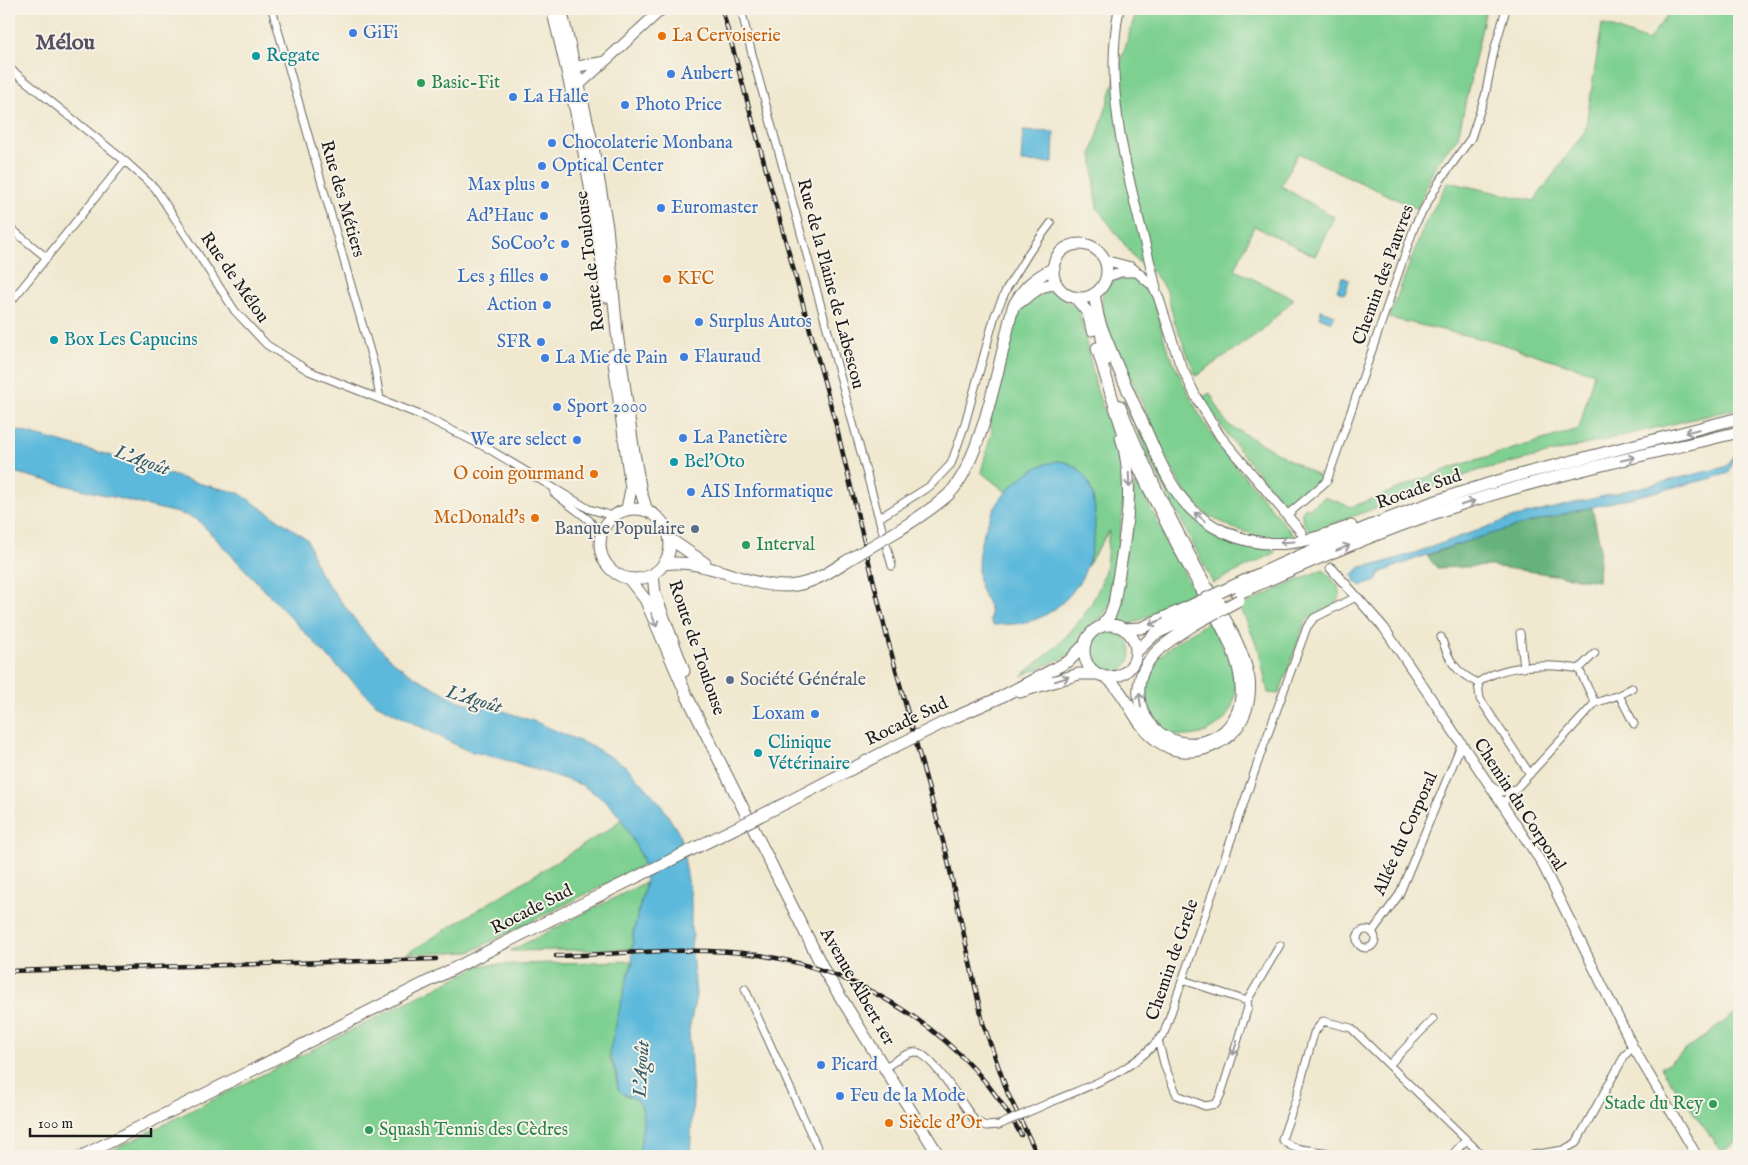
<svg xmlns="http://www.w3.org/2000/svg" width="1748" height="1165" viewBox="0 0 1748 1165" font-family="'IM FELL English',serif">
	<rect width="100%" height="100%" fill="#f7f3e8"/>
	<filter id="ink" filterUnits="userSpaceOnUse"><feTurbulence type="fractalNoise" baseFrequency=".02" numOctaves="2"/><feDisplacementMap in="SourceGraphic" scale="10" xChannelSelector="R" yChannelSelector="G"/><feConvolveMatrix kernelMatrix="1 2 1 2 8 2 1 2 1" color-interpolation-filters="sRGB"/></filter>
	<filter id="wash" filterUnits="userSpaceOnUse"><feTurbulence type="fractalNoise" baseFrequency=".0096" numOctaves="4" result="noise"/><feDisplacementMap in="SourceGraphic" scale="20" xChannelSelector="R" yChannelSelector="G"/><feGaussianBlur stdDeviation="1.12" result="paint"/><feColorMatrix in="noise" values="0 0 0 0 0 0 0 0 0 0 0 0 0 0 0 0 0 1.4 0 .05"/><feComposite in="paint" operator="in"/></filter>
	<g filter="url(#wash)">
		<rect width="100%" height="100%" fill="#f0e8cf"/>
		<path fill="#7ed091" stroke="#4d7656" d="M1137 9H1486L1458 137 1435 166 1417 209 1298 153 1281 186 1334 217 1315 256 1254 226 1235 270 1294 299 1261 331 1196 376 1174 320 1167 292 1155 274 1137 261 1097 208 1092 153Z
			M1672 9H1723L1739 20V408L1480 470 1310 532C1304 524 1298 517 1305 507L1310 508 1325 497 1351 507 1453 467 1579 429 1594 373 1496 342 1389 318 1424 226 1448 182 1534 201 1585 131 1602 24 1648 41Z
			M1129 277C1161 286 1157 325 1168 350 1183 383 1198 416 1219 445 1243 476 1270 506 1295 537L1272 540 1252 538V534L1233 528 1206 514 1187 495 1172 470 1113 339H1110C1103 313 1089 282 1129 277Z
			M1049 292H1055L1079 310 1097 391 1118 448 1125 478 1124 502 1110 605 1098 622 1085 630 1070 655 1021 676C1057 647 1093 617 1105 570 1108 558 1107 544 1109 531L1086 568 1095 526 1081 471C1056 448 1025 474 1006 492L981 472 992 431 988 419C994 394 1008 325 1023 308 1030 300 1038 295 1049 292Z
			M1120 385 1194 518 1274 549 1275 553 1213 583 1143 446Z
			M1210 393 1227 424 1323 479 1292 504 1282 500C1253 467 1225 436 1203 397Z
			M1134 484H1138L1194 592 1137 622 1130 624 1117 621 1115 617 1133 507Z
			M1323 569 1338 586 1340 598 1335 604 1306 620 1279 694 1268 693 1259 651 1240 606Z
			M1210 621C1219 640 1233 662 1235 684 1240 745 1147 756 1145 697 1144 685 1146 674 1153 665 1167 645 1190 634 1210 621Z
			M1089 652a21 21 0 1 1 42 0a21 21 0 1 1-42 0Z
			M622 818 634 840 644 865 470 952 406 954 611 828Z
			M646 882 633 933 632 949 510 951Z
			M632 961 609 1058C617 1070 615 1084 620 1091 624 1096 632 1096 637 1100 650 1111 641 1141 639 1156H101L481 965Z
			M1739 1011V1140L1722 1152 1661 1068Z"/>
		<path fill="#66b27b" stroke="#41674c" d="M1592 507 1600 545 1598 581 1490 566 1437 568 1427 556 1489 533Z"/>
		<path fill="#5db9db" stroke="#3c6a7c" d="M1023 131 1054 132 1053 163 1021 162Z
			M1342 277 1349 280 1346 291 1344 294 1337 291Z
			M1321 310 1335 315 1332 322 1319 317Z
			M9 428 105 454 197 483 239 493 307 539 318 571 365 633 395 663 415 677 457 700 478 707H491L536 722 595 748 626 766 660 803 680 835 691 897V930L693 935 691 944 696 995 689 1030 693 1098 690 1156H639L643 1122 642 1107 637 1100 622 1093 618 1089 616 1072 609 1053 627 979 632 964 633 933 646 882 642 858 621 818 606 801 582 785 514 762 466 750 376 704 330 659 198 520 185 515 9 471Z
			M1735 455 1729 473 1712 478C1600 506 1487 528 1380 573L1376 581 1362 586 1355 582 1353 575 1360 567 1379 564 1417 552 1512 518 1721 468 1727 466Z
			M1058 461C1109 465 1099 554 1078 584 1071 595 1057 609 1045 615 1027 625 1013 624 993 625L990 620C994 608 980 593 979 581 972 531 1006 470 1058 461Z"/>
	</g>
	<g filter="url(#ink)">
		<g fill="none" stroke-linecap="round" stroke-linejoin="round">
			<defs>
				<path id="minor" d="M272 9 375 369 380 399
					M741 9 752 54 892 566
					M9 68 125 161 155 188 235 311 267 345 309 371 425 417 487 448 589 509 613 516
					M9 227 47 258
					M9 304 125 161
					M554 493 589 520 600 535
					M1287 515 1327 481 1415 225 1439 182 1471 138 1485 96 1494 51 1506 9
					M879 518 930 486 951 464 964 427 995 315 1007 288 1030 251 1051 223
					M1520 633 1524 668
					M1441 637C1449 661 1455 672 1478 683
					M1579 669 1595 653
					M1478 683C1501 664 1550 663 1579 669L1595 703
					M1478 683 1480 699 1530 774
					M1619 695 1632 688
					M1492 787 1502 792 1515 789
					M1502 804 1595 703 1619 695 1634 724
					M1357 939a9 9 0 1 1 18 0a9 9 0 1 1-18 0Z
					M1372 932 1399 895 1461 745
					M1183 980 1247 1001
					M745 989 821 1156
					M1158 1040 1165 1067 1177 1095 1205 1106 1216 1104 1221 1094 1248 1007 1247 1001 1280 945
					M1389 1065 1433 1019
					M884 1068C893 1063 904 1053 915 1052 930 1051 965 1108 975 1121L986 1126 999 1125
					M1051 1102C1093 1084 1136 1071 1164 1033L1260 756 1307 627 1314 618 1356 597
					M1337 1156C1321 1147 1295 1155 1282 1139L1296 1099 1314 1033 1323 1021 1351 1028 1483 1156
					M1451 1156 1466 1140
					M1526 1156 1563 1150 1576 1143 1625 1055 1633 1047"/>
				<path id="tertiary" d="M1119 9C1101 103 1135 198 1156 288
					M1104 260 1131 267 1152 285 1158 296 1179 361 1196 397 1220 436 1302 533
					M1106 277 1121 272H1135
					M1331 568 1384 628 1541 862 1633 1047 1697 1156"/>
				<path id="secondary" d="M575 67 603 62
					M579 85 662 9"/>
				<path id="primary" d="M552 9C576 104 595 199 606 297
					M561 9 592 142 607 227 617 333 633 447 641 492 647 511
					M1053 271a27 27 0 1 1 54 0a27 27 0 1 1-54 0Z
					M1094 294 1106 360
					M1075 297 1088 313 1092 330
					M1017 304 1041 287 1056 283
					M613 355 631 489 627 509
					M600 544a35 35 0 1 1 70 0a35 35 0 1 1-70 0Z
					M899 530C916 519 934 508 949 494 982 461 1001 354 1013 307 1023 287 1034 278 1054 268
					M670 539 705 563
					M664 564C711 557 751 592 796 585 814 582 830 572 845 562
					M653 574 655 594 684 671
					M629 579 645 599 687 696 825 972 939 1156
					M1084 651a26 26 0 1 1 52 0a26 26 0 1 1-52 0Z
					M1101 627 1110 615 1114 604C1122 549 1138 492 1121 437
					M1106 677C1130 696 1135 730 1164 745 1181 755 1202 752 1218 743 1241 732 1252 705 1249 679 1243 644 1216 605 1199 573 1170 519 1142 464 1120 406
					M1020 692 1079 674H1096
					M953 718 999 698 1069 661 1085 644
					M786 803 888 750
					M82 1156 558 916"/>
				<path id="trunk" d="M1096 312C1110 352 1127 389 1145 428 1154 448 1162 470 1175 489 1199 527 1243 547 1288 543 1310 541 1331 533 1351 526
					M1097 348C1106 376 1114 406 1124 434 1135 462 1149 489 1163 516 1177 546 1193 574 1209 603 1223 629 1240 656 1241 687 1243 708 1232 731 1211 739 1168 757 1125 715 1143 671 1153 648 1176 637 1195 624
					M1233 586C1328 542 1425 500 1526 473 1597 454 1668 437 1739 418
					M1237 594C1312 560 1389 527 1468 502 1557 474 1649 454 1739 432
					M1124 629 1141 628 1188 607
					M1136 652 1155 634 1192 616"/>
			</defs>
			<use href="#minor" stroke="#66635b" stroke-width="9"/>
			<use href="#tertiary" stroke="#66635b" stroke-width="11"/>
			<use href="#secondary" stroke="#66635b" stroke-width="12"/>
			<use href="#primary" stroke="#66635b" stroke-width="13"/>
			<use href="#trunk" stroke="#66635b" stroke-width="13"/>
			<use href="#minor" stroke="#fff" stroke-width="7"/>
			<use href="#tertiary" stroke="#fff" stroke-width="9"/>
			<use href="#secondary" stroke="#fff" stroke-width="10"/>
			<use href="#primary" stroke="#fff" stroke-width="11"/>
			<use href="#trunk" stroke="#fff" stroke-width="11"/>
			<defs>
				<path id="rail" d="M722 9 835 421 887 637 946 852 983 1023 1008 1094 1038 1156
					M556 956C622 954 694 946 759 955 866 971 970 1039 1021 1135
					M9 971 436 959"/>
			</defs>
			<use href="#rail" stroke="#1c1c1c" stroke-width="4.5"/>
			<use href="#rail" stroke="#f7f3e8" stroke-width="2.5" stroke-dasharray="8" stroke-linecap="butt"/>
			<defs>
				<path id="minor-bridge" d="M999 1125 1051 1102"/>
				<path id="primary-bridge" d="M845 562 899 530
					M888 750 953 718
					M558 916 786 803"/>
				<path id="trunk-bridge" d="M1188 607 1233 586
					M1192 616 1219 602
					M1195 624 1239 600"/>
			</defs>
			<use href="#minor-bridge" stroke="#66635b" stroke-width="9" stroke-linecap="butt"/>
			<use href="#primary-bridge" stroke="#66635b" stroke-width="13" stroke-linecap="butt"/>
			<use href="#trunk-bridge" stroke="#66635b" stroke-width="13" stroke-linecap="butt"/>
			<use href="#minor-bridge" stroke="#fff" stroke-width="7"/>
			<use href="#primary-bridge" stroke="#fff" stroke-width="11"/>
			<use href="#trunk-bridge" stroke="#fff" stroke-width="11"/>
		</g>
		<defs><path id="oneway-shaft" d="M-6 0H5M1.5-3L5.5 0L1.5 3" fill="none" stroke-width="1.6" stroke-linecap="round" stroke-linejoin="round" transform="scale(1.25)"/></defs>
		<g stroke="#999">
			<use href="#oneway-shaft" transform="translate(1692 431) rotate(165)"/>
			<use href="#oneway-shaft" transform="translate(1628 459) rotate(-13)"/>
			<use href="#oneway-shaft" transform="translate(1129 480) rotate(88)"/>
			<use href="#oneway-shaft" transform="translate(1468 503) rotate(-18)"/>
			<use href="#oneway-shaft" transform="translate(1200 517) rotate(-141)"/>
			<use href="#oneway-shaft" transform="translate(1287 542) rotate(176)"/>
			<use href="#oneway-shaft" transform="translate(1343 548) rotate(-22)"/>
			<use href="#oneway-shaft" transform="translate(654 620) rotate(67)"/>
			<use href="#oneway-shaft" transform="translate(1156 622) rotate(156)"/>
			<use href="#oneway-shaft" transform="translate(1062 679) rotate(-17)"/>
			<use href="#oneway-shaft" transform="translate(1140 700) rotate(-98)"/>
			<use href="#oneway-shaft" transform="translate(1235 1048) rotate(107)"/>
		</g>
	</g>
	<g fill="#3f7fe0" stroke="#f7f3e8" stroke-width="2">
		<circle cx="353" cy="33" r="5"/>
		<circle cx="671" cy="74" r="5"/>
		<circle cx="513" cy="97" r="5"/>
		<circle cx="625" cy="105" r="5"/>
		<circle cx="552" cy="143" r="5"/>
		<circle cx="542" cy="166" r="5"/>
		<circle cx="545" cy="185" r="5"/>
		<circle cx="661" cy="208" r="5"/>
		<circle cx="544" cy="216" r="5"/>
		<circle cx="565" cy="244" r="5"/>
		<circle cx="544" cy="277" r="5"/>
		<circle cx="547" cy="305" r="5"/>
		<circle cx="699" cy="322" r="5"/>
		<circle cx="541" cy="342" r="5"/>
		<circle cx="684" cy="357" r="5"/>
		<circle cx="545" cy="358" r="5"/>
		<circle cx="557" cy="407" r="5"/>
		<circle cx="683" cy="438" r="5"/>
		<circle cx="577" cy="440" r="5"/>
		<circle cx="691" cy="492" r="5"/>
		<circle cx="815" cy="714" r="5"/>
		<circle cx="821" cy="1065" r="5"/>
		<circle cx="840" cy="1096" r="5"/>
	</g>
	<g fill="#e8710a" stroke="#f7f3e8" stroke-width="2">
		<circle cx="662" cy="36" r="5"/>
		<circle cx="667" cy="279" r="5"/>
		<circle cx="594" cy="474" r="5"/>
		<circle cx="535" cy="518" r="5"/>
		<circle cx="889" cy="1123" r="5"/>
	</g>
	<g fill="#0f9aa8" stroke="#f7f3e8" stroke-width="2">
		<circle cx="256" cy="56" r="5"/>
		<circle cx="54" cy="340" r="5"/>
		<circle cx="674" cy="462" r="5"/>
		<circle cx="758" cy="753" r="5"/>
	</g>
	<g fill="#2e9e5b" stroke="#f7f3e8" stroke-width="2">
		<circle cx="421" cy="83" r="5"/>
		<circle cx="746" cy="545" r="5"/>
		<circle cx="1713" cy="1104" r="5"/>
		<circle cx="369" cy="1130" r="5"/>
	</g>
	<g fill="#5c6f8a" stroke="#f7f3e8" stroke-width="2">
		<circle cx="695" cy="529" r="5"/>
		<circle cx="730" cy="680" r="5"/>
	</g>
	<g text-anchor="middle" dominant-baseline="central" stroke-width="4" stroke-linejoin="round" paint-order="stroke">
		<g font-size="18" fill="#366cbe" stroke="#f7f3e8" text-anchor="start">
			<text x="363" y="33">GiFi</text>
			<text x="681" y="74">Aubert</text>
			<text x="523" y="97">La Halle</text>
			<text x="635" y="105">Photo Price</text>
			<text x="562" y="143">Chocolaterie Monbana</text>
			<text x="552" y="166">Optical Center</text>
			<text x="535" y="185" text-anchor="end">Max plus</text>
			<text x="671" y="208">Euromaster</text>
			<text x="534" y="216" text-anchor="end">Ad’Hauc</text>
			<text x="555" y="244" text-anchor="end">SoCoo'c</text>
			<text x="534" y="277" text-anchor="end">Les 3 filles</text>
			<text x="537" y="305" text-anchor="end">Action</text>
			<text x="709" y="322">Surplus Autos</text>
			<text x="531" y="342" text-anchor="end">SFR</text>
			<text x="694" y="357">Flauraud</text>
			<text x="555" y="358">La Mie de Pain</text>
			<text x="567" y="407">Sport 2000</text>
			<text x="693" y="438">La Panetière</text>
			<text x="567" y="440" text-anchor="end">We are select</text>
			<text x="701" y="492">AIS Informatique</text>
			<text x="805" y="714" text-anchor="end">Loxam</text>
			<text x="831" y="1065">Picard</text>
			<text x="850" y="1096">Feu de la Mode</text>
		</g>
		<g font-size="18" fill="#c56008" stroke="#f7f3e8" text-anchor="start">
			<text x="672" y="36">La Cervoiserie</text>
			<text x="677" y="279">KFC</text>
			<text x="584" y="474" text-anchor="end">O coin gourmand</text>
			<text x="525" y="518" text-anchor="end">McDonald's</text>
			<text x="899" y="1123">Siècle d'Or</text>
		</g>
		<g font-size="18" fill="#0d838f" stroke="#f7f3e8" text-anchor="start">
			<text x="266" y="56">Regate</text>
			<text x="64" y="340">Box Les Capucins</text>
			<text x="684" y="462">Bel'Oto</text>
			<text x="768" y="743">Clinique<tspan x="768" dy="21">Vétérinaire</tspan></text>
		</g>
		<g font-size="18" fill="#27864d" stroke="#f7f3e8" text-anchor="start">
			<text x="431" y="83">Basic-Fit</text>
			<text x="756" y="545">Interval</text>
			<text x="1703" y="1104" text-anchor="end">Stade du Rey</text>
			<text x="379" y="1130">Squash Tennis des Cèdres</text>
		</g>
		<g font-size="18" fill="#1c1c1c" stroke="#f7f3e8">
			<text transform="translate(342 199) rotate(74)">Rue des Métiers</text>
			<text transform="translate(591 261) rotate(-97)">Route de Toulouse</text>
			<text transform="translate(1384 275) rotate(-70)">Chemin des Pauvres</text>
			<text transform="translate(234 278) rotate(55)">Rue de Mélou</text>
			<text transform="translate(830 284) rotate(75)">Rue de la Plaine de Labescou</text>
			<text transform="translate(1419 490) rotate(-19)">Rocade Sud</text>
			<text transform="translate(696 648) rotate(71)">Route de Toulouse</text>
			<text transform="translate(907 722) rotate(-26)">Rocade Sud</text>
			<text transform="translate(1519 805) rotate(57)">Chemin du Corporal</text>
			<text transform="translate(1406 834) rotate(-66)">Allée du Corporal</text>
			<text transform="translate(532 910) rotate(-27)">Rocade Sud</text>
			<text transform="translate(1173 960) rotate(-71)">Chemin de Grele</text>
			<text transform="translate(857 987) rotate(60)">Avenue Albert 1er</text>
		</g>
		<g font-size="18" fill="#4e5e75" stroke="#f7f3e8" text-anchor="end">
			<text x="685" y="529">Banque Populaire</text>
			<text x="740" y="680" text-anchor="start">Société Générale</text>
		</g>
		<g font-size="19" font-style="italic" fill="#365b68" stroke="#f7f3e8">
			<text transform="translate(142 461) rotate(20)">L'Agoût</text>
			<text transform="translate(474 700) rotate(17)">L'Agoût</text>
			<text transform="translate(642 1069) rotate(-87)">L'Agoût</text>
		</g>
		<g font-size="22" font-weight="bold" fill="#554f63" stroke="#f7f3e8">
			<text x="65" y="43">Mélou</text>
		</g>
	</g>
	<rect width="1748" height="1165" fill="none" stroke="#f7f3e8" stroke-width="30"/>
	<path d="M30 1128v8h121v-8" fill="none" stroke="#1c1c1c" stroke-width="2.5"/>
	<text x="38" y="1128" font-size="15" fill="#1c1c1c" stroke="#f7f3e8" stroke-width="4" paint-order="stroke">100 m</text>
</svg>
